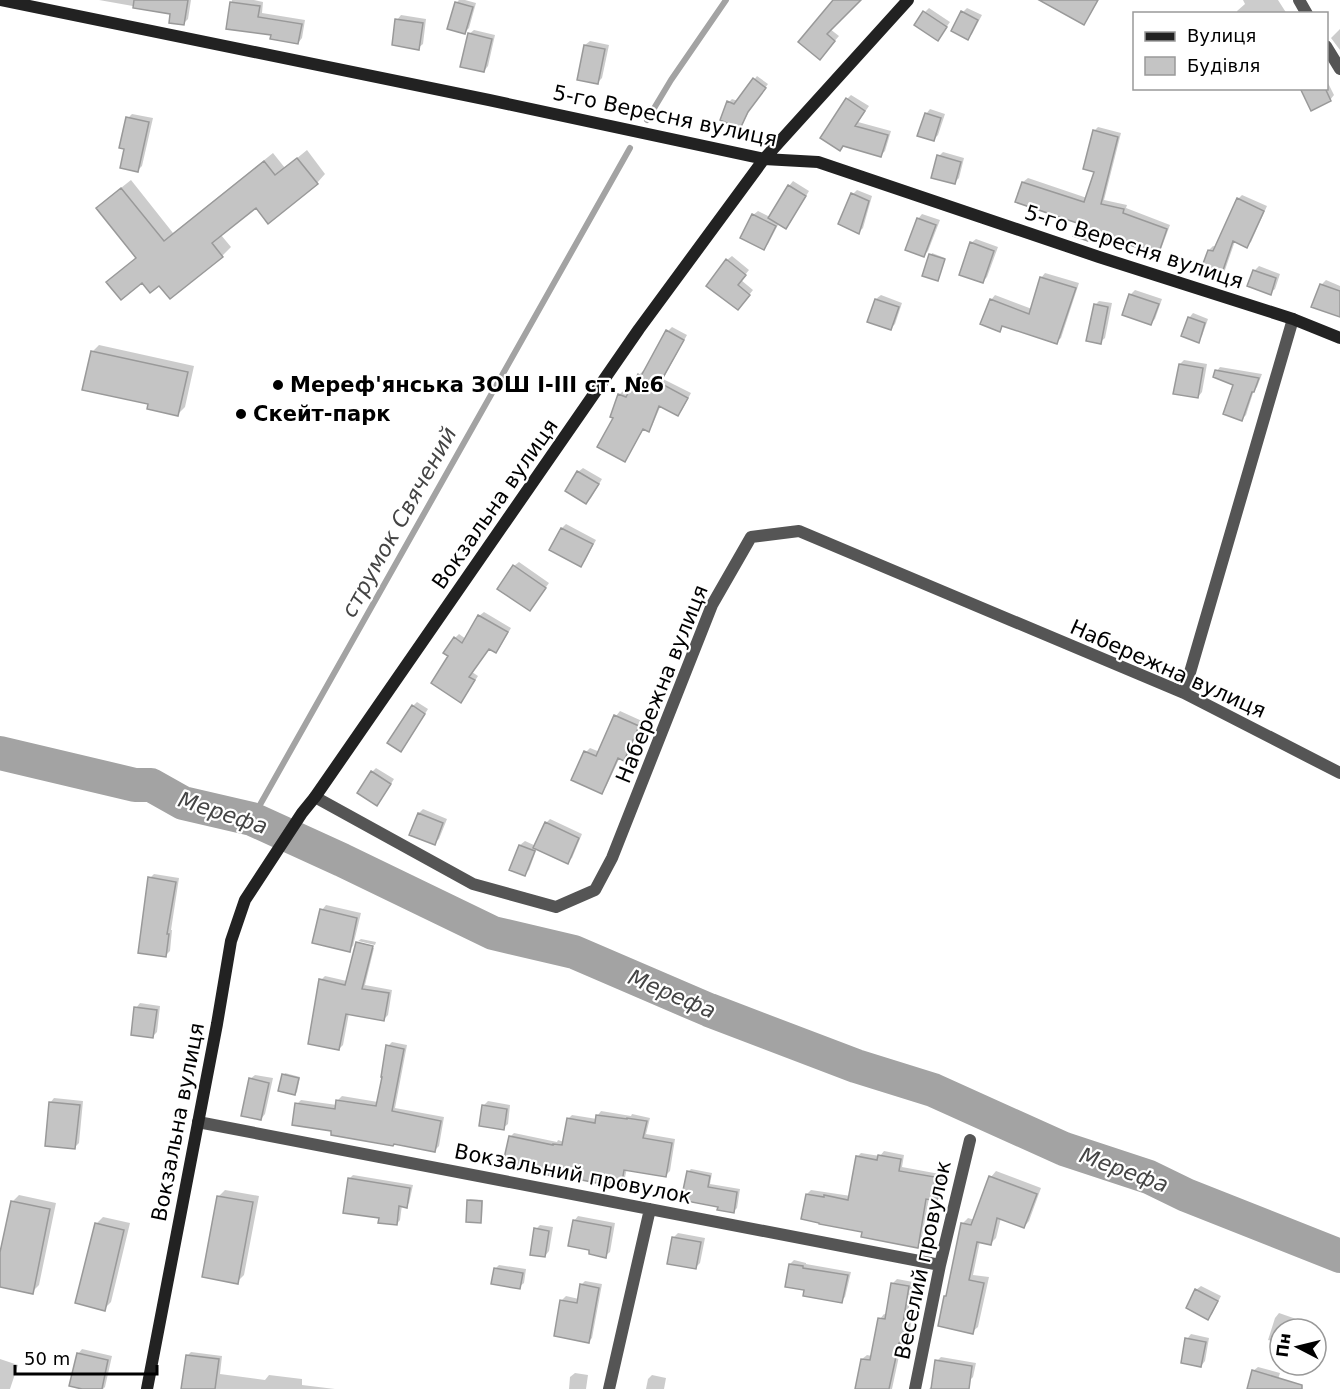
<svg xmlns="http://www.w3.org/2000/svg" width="1340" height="1389" viewBox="0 0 1340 1389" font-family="'DejaVu Sans',sans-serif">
	<rect width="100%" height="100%" fill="#fff"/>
	<path fill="#0003" d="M99 0H191L188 19 184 23 172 13Z
		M232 0H254L263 2 262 13 305 20 302 38 298 43 272 34 228 27Z
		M459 0H465L476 3 469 28 464 33 456 3Z
		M835 0H859L830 29 839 36 820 58Z
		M1243 0H1278L1287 14H1238L1237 11 1245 4Z
		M929 8 950 22 938 39 925 12Z
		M967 8 982 15 972 34 968 38 963 12Z
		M401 15 426 19 423 44 418 48 397 20Z
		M1340 29V50L1331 38Z
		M474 30 495 35 488 66 484 71 469 34Z
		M590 41 609 45 602 78 597 83 585 45Z
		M757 76 768 84 751 107 743 123 740 127 729 102 732 99 738 101Z
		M1326 79 1334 95 1330 100 1302 88H1326Z
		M851 95 869 106 858 122 891 131 885 151 881 155 844 144 847 99Z
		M930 109 945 114 938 135 933 140 926 114Z
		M132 114 153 118 142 166 138 170 126 148 128 118Z
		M1098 127 1121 133 1104 200 1127 205 1126 208 1170 225 1161 249 1157 253 1130 244 1092 235 1088 239 1079 222 1023 182 1028 178 1087 198 1096 171 1094 131Z
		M307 150 325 174 317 183 257 206 221 235 231 247 222 256 170 297 138 257 107 199 131 180 173 233 273 153 285 168Z
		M943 152 964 158 959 178 955 182 939 156Z
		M793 181 809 191 790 223 786 227 779 223 768 244 764 248 753 215 758 211 770 217 789 186Z
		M857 190 872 196 863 228 859 232 853 194Z
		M1242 195 1267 206 1251 242 1246 246 1235 241 1225 270 1221 274 1209 250 1213 246 1217 247 1238 199Z
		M922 214 940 220 928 251 924 255 918 219Z
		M976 239 998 247 987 277 982 282 971 243Z
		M932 253 945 258 939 278 931 255Z
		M732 256 749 270 741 280 753 290 742 304 727 260Z
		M1259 266 1280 274 1275 289 1270 293 1254 271Z
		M1045 273 1079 283 1061 338 1056 342 1004 325 999 330 991 300 995 295 1032 309 1041 278Z
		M1326 280 1340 286V314L1321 285Z
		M1135 290 1162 299 1155 319 1151 323 1130 295Z
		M881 295 902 303 895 324 890 329 869 321 876 299Z
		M1099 301 1112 303 1105 338 1100 342 1095 305Z
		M1193 313 1208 319 1202 336 1198 341 1189 318Z
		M672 327 687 335 663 379 691 393 682 410 678 414 661 405 652 426 648 430 644 428 628 456 624 460 615 417 619 395 623 391 630 393 639 375 643 371 645 372 668 331Z
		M99 345 194 366 185 407 178 414 149 403 92 352Z
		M1184 360 1207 364 1202 392 1198 397 1180 364Z
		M1220 367 1262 374 1257 387 1254 390 1246 415 1242 419 1235 384 1217 371Z
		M583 468 602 479 591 498 586 502 578 472Z
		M566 524 596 540 585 561 581 565 562 528Z
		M519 562 549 583 530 609 514 566Z
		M484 612 511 628 500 647 496 651 490 648 472 672 478 676 465 696 461 701 455 638 459 634 466 639 479 616Z
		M417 702 428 709 405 746 413 706Z
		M620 711 642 721 628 754 623 759 620 757 606 787 601 792 586 752 590 748 600 752 616 716Z
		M376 768 394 779 381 800 372 772Z
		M423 809 447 819 439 839 434 843 419 813Z
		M550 819 582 834 572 858 567 862 537 848 529 870 524 874 511 869 520 845 525 841 536 846 546 823Z
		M154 874 179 878 171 930H172L170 951 166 955 150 878Z
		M326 905 361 913 353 946 349 950 322 910Z
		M361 939 376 942 375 945 358 941Z
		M357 942V944L374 948 365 985 392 990 388 1015 384 1019 349 1013 343 1045 339 1049 321 980 325 976 347 981Z
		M140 1003 160 1006 157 1032 152 1037 136 1008Z
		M392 1042 407 1045 395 1108 444 1117 439 1146 435 1150 333 1130 297 1104 301 1100 337 1105 338 1100 342 1096 378 1102 388 1046Z
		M285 1073 300 1077 297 1092 295 1094 284 1075Z
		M255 1075 273 1078 265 1114 261 1119 250 1079Z
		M54 1098 83 1101 79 1143 75 1147 50 1103Z
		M488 1101 510 1105 508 1124 503 1128 483 1106Z
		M601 1111 631 1116 632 1114 650 1118 646 1134 675 1139 670 1171 666 1175 627 1168 624 1182 620 1186 549 1171 510 1137 514 1133 557 1142 558 1140 564 1142 568 1119 572 1115 597 1119 598 1115Z
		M884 1151 904 1155 902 1167 945 1175 941 1196 937 1200 929 1198 921 1242 917 1247 864 1231 807 1194 811 1190 851 1196 857 1157 861 1153 880 1156Z
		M691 1169 712 1173 710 1184 740 1189 737 1208 733 1212 719 1206 688 1172Z
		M996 1171 1041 1188 1029 1221 1024 1227 1001 1218 996 1238 991 1243 980 1241 973 1275 989 1277 978 1327 972 1332 946 1296 948 1294 962 1224 968 1218 975 1220 991 1177Z
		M353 1175 413 1185 409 1203 406 1206 402 1205 400 1220 397 1224 380 1216 349 1179Z
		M225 1190 259 1196 244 1275 237 1282 218 1197Z
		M19 1195 56 1203 39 1285 32 1292 0 1286V1260L12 1202Z
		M470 1199 483 1200 482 1219 480 1221 468 1201Z
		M578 1216 615 1223 610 1252 605 1256 591 1249 574 1221Z
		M103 1217 130 1223 111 1302 104 1309 96 1224Z
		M540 1225 553 1227 549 1251 545 1256 536 1229Z
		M678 1233 705 1238 700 1263 696 1267 674 1237Z
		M794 1260 806 1263V1264L851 1272 845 1297 841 1301 806 1289 790 1264Z
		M499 1265 526 1269 524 1283 519 1287 495 1269Z
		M897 1279 913 1282 907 1319 912 1320 908 1338 904 1342H902L892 1389H864L862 1359 867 1355 872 1356 880 1319 884 1314 887 1315 892 1284Z
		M585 1281 602 1284 592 1338 589 1341 562 1300 566 1296 579 1299 581 1285Z
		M1201 1286 1221 1296 1212 1314 1208 1318 1196 1290Z
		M1279 1313 1302 1321 1299 1329H1280V1343L1268 1340 1275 1318Z
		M1191 1334 1209 1338 1205 1361 1201 1366 1187 1339Z
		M82 1349 112 1356 105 1387 103 1389H89L78 1354Z
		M191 1352 222 1356 220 1374 265 1380 269 1375 302 1379V1385L335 1389H183L187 1356Z
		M941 1357 976 1363 973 1377 969 1381 954 1389H929L933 1385 937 1361Z
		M0 1359 18 1365 10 1389H0Z
		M1258 1367 1280 1373 1275 1389H1248L1253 1371Z
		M575 1373 588 1375 586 1389H569L570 1377Z
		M652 1375 666 1378 664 1389H646L648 1379Z"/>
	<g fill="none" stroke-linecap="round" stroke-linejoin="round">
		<path stroke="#a3a3a3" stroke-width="6" d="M647 120 671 80 726 0
			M252 819 630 148"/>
		<path stroke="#a3a3a3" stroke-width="34" d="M0 753 135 785H151L183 803 252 819 342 860 493 933 574 952 709 1010 856 1066 933 1090 1064 1149 1149 1177 1186 1195 1340 1256"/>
	</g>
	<path fill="#c4c4c4" stroke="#999" stroke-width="1.5" d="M134 0H188L184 25 169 23 170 14 133 8Z
		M833 0H861L827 34 835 41 820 60 798 42Z
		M1039 0H1098L1084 25Z
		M230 2 260 6 258 17 302 24 298 44 270 39 271 35 226 29Z
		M455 2 473 7 465 34 447 29Z
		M923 11 947 27 938 41 914 25Z
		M961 11 978 20 968 40 951 31Z
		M395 19 423 23 419 50 392 45Z
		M468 33 492 39 484 72 460 67Z
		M584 45 605 49 598 84 577 80Z
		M753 78 766 88 748 112 740 129 720 120 727 101 734 104Z
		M1300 88H1325L1331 101 1311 111Z
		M846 98 865 111 855 126 888 135 881 157 843 146 840 151 820 138Z
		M925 113 941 118 934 141 917 136Z
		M126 117 149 122 138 172 120 168 124 149 119 148Z
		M1093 130 1118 137 1101 204 1124 209 1123 213 1167 229 1158 255 1130 245 1090 236 1088 241 1073 236 1077 223 1015 202 1022 182 1084 202 1094 172 1083 169Z
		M937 155 961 162 955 184 931 178Z
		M297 158 318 184 268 224 256 208 212 243 223 257 170 299 159 286 150 293 142 283 121 300 106 282 136 258 96 208 121 188 164 241 264 161 275 175Z
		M788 185 806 196 786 229 768 218Z
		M851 193 869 201 859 234 838 224Z
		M1237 198 1264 211 1247 248 1233 241 1221 276 1201 269 1208 250 1213 251Z
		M752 214 776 226 764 250 740 238Z
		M917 218 936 225 924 257 905 250Z
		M970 242 994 251 983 283 959 275Z
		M929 254 945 259 938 281 922 276Z
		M726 259 746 275 738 285 750 295 738 310 706 286Z
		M1253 270 1276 278 1271 295 1247 286Z
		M1040 277 1076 288 1057 344 1002 326 1000 332 980 324 990 299 1029 314Z
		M1320 284 1340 291V317L1311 307Z
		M1129 294 1159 304 1151 325 1122 315Z
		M875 299 899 307 891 330 867 322Z
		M1094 304 1108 307 1101 344 1086 341Z
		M1188 317 1205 323 1199 343 1181 336Z
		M666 330 684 340 660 383 688 398 678 416 659 406 649 432 643 429 625 462 597 447 613 418 610 417 618 394 626 397 638 374 641 376Z
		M91 351 188 372 178 416 147 409 148 404 82 390Z
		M1179 364 1203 368 1198 398 1173 394Z
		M1215 370 1259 378 1254 392H1252L1242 421 1223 414 1233 385 1213 377Z
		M577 471 599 484 586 504 565 491Z
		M561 528 593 544 581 567 549 550Z
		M513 565 546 588 530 611 497 589Z
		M478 615 508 632 496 653 489 649 469 677 475 680 461 703 431 683 448 656 443 653 454 637 462 643Z
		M412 705 425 714 401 752 387 743Z
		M614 715 639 726 624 761 618 758 602 794 571 780 584 751 596 756Z
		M371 771 391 784 377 806 357 793Z
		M418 813 443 823 435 845 409 835Z
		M545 822 579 838 568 864 533 848Z
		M519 845 535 851 525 876 509 870Z
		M148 877 176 882 167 934H169L166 957 138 953Z
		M320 909 357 918 350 952 312 943Z
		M356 942 373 946 362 989 389 993 384 1021 346 1014 339 1050 308 1044 319 979 345 985Z
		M134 1007 157 1010 153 1038 131 1035Z
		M386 1045 404 1049 392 1111 441 1121 435 1152 394 1144 393 1146 331 1135V1131L292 1125 295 1103 335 1109 336 1100 376 1106 382 1077H381Z
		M282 1074 299 1078 295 1095 278 1091Z
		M249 1078 269 1083 261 1120 241 1116Z
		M49 1102 80 1105 75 1149 45 1146Z
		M482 1105 507 1109 504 1130 479 1126Z
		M596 1115 627 1119V1118L647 1121 643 1138 672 1143 666 1177 624 1170 621 1188 572 1178V1179L547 1175 548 1172 503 1163 509 1136 553 1145V1144L562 1145 567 1118 595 1123Z
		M878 1155 901 1159 899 1171 941 1178 937 1201 926 1199 918 1248 861 1237 862 1232 819 1224V1223L801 1219 806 1194 824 1197V1195L848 1200 856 1156 877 1160Z
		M687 1171 710 1176 708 1187 737 1192 734 1213 717 1210 718 1207 681 1200Z
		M989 1176 1037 1194 1024 1228 997 1218 991 1245 977 1242 969 1280 984 1283 973 1334 938 1326 944 1296H946L961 1223 971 1225Z
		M348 1178 410 1188 407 1208 399 1206 397 1225 378 1223 379 1218 343 1213Z
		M217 1196 253 1202 238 1284 202 1277Z
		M467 1200 482 1201 481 1223 466 1222Z
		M11 1201 50 1209 33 1294 0 1287V1252Z
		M573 1220 611 1227 606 1258 589 1254V1250L568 1246Z
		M95 1223 124 1230 105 1311 75 1303Z
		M534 1228 549 1231 545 1257 530 1255Z
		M672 1237 701 1242 696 1269 667 1264Z
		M789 1264 803 1266V1268L848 1275 842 1303 803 1296 804 1290 785 1287Z
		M494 1268 523 1273 520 1289 491 1284Z
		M891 1283 909 1286 903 1323 909 1324 904 1344 899 1343 889 1389H855L861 1359 870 1360 878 1318 885 1319Z
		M580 1284 599 1288 589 1343 554 1336 560 1300 577 1303Z
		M1195 1289 1218 1301 1208 1320 1186 1308Z
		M1185 1338 1206 1342 1201 1367 1181 1363Z
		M77 1353 108 1360 102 1389H82L69 1386Z
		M186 1355 219 1359 215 1389H181Z
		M935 1360 972 1366 969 1389H931Z
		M1252 1370 1302 1385V1389H1247Z"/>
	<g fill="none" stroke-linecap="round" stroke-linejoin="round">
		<path stroke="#555" stroke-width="12" d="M1299 0 1307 14
			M1326 46 1340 69
			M1184 693 1293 319
			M315 797 473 884 556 907 595 890 612 858 712 605 751 537 799 531 1184 693 1340 773
			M198 1122 940 1265
			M609 1389 650 1209
			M915 1389 940 1265 970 1140"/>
		<path stroke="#222" stroke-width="12" d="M0 0 489 100 764 159 818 162 1099 257 1293 319 1340 338
			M147 1389 217 1024 231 941 245 900 302 813 315 797 639 329 764 159 908 0"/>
	</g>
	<g fill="#000" stroke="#fff" stroke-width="2">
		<circle cx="278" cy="385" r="6"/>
		<circle cx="241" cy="414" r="6"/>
	</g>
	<g text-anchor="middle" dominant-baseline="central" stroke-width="4.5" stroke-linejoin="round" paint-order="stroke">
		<g font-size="21" fill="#000" stroke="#fff">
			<text transform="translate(665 116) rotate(12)">5-го Вересня вулиця</text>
			<text transform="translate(1134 247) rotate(18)">5-го Вересня вулиця</text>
			<text transform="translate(495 504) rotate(-55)">Вокзальна вулиця</text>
			<text transform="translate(1168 669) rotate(24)">Набережна вулиця</text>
			<text transform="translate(662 684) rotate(-68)">Набережна вулиця</text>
			<text transform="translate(178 1122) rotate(-79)">Вокзальна вулиця</text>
			<text transform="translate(573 1174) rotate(11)">Вокзальний провулок</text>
			<text transform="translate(923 1260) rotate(-78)">Веселий провулок</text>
		</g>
		<g font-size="21" font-weight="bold" fill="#000" stroke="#fff" text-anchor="start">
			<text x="290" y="385">Мереф'янська ЗОШ І-ІІІ ст. №6</text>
			<text x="253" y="414">Скейт-парк</text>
		</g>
		<g font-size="22" font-style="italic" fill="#444" stroke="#fff">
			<text transform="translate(399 522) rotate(-61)">струмок Свячений</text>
			<text transform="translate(223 813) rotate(18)">Мерефа</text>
			<text transform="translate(672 994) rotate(23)">Мерефа</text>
			<text transform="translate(1124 1170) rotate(20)">Мерефа</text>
		</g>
	</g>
	<rect x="1133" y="12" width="195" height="78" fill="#ffffff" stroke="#999999" stroke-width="1.5"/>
	<rect x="1145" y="32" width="30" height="9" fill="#222222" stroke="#999999" stroke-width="1.5"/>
	<text x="1187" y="42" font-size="18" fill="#000000">Вулиця</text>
	<rect x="1145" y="57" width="30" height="18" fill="#c4c4c4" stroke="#999999" stroke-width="1.5"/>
	<text x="1187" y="72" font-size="18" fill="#000000">Будівля</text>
	<g transform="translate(1298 1347) rotate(277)"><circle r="28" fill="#ffffff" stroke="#999999" stroke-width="1.5"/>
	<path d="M0-4.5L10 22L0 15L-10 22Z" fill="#000000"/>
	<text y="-9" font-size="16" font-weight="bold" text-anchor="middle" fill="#000000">Пн</text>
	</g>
	<path d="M15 1365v9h142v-9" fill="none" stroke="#000000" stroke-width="3"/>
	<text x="24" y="1365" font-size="18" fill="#000000" stroke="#ffffff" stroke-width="4.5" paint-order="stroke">50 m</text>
</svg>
